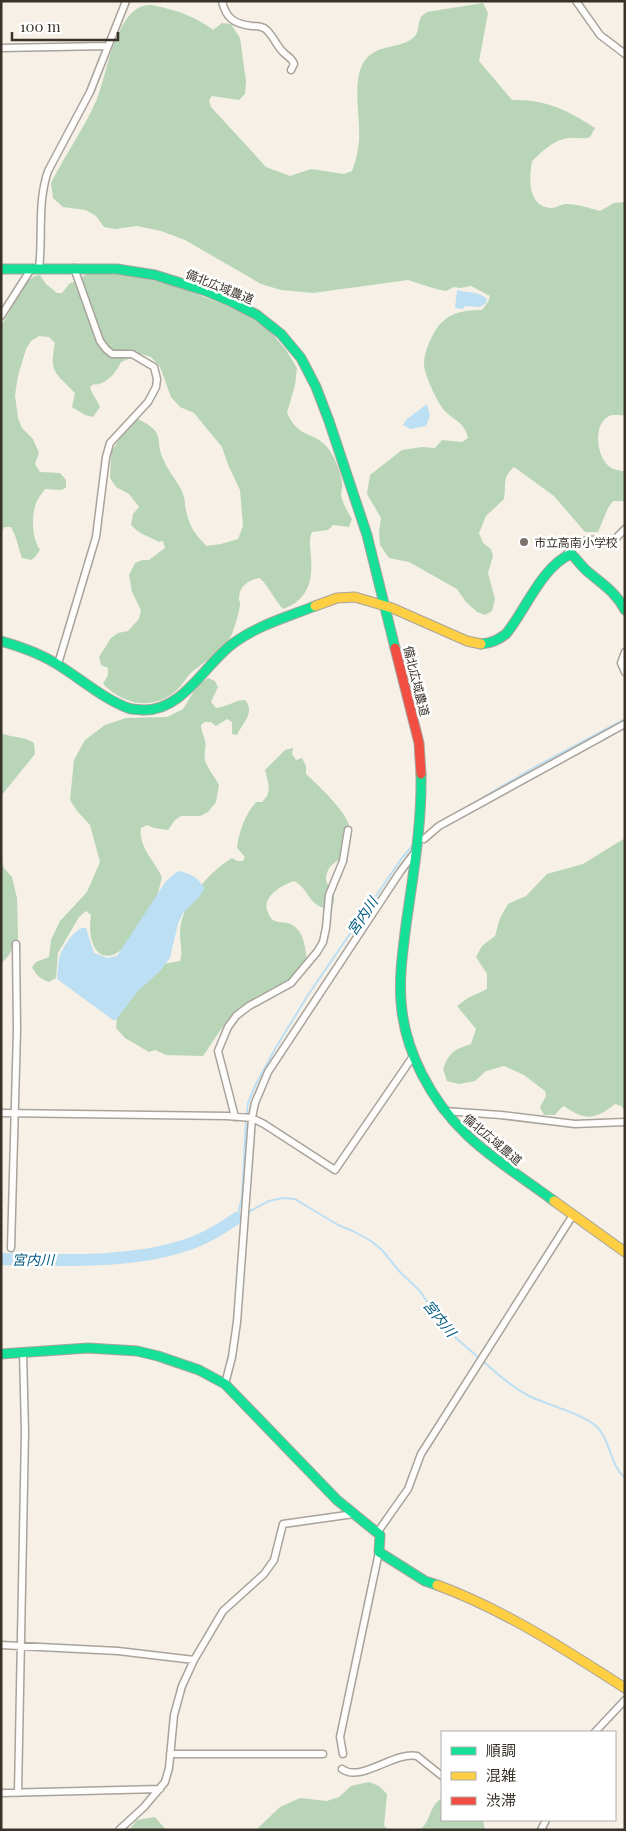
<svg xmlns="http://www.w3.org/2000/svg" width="626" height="1831" viewBox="0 0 626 1831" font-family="'Playfair Display','Noto Sans JP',serif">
	<rect width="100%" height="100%" fill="#f6f0e6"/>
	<path fill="#b8d5b7" d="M483 3 488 13 479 61 512 100C544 99 568 110 595 128L590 137C583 140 577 137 570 138 554 139 543 151 532 161 529 177 527 207 551 208 556 208 561 204 566 204 578 204 589 208 600 211L614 203 625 202V415C618 416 612 413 606 418 593 429 597 458 610 467 613 470 620 470 625 472V501H613L608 508 598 532H585L554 496 514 467C501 479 507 484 504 499L486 516 479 533 483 543 491 549 493 556 488 573 495 599 492 611 485 615 477 612 466 602 457 589 409 562 389 558 380 545 379 532 381 518 367 494 370 475 402 450 422 447 435 448 442 440 462 442 468 438C464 421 454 421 444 410 437 402 424 374 424 364 424 353 430 340 435 331 446 313 462 310 482 310L488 302 490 296 471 286 461 288 454 287 446 291 436 289 408 280 313 293 281 290 261 284 185 240 161 231 137 226 115 229 104 227 96 216 86 210 63 207 53 198 51 183C65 155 85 127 97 99 107 75 116 5 150 5 154 5 160 7 165 8 182 12 199 19 213 30L222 23 231 24 240 38 246 81 245 94 239 100 212 96 209 100 211 107 266 167 290 176 311 169 344 174 352 171C356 161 358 151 359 141 361 117 350 76 367 58 380 44 399 49 413 38 420 33 417 24 421 17 422 15 425 14 427 12Z
		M95 271 110 274H126L179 287 227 306 247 316 270 331 286 350 297 368 295 385 287 413C300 440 312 430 327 447 334 455 341 472 342 483 343 487 341 491 341 494 342 503 348 512 352 519L349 527 333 525 328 530 312 532C308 541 311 550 311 559 313 583 306 601 283 609 274 599 269 587 260 578 250 579 240 585 239 597 238 602 240 599 240 604 240 611 234 628 232 634 225 649 206 661 193 671 187 676 184 683 178 689 155 711 125 706 103 684L108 675V668L101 665 99 657 111 638 118 633 128 631 139 619 141 610 132 592 129 575 135 563 142 560H149L165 548 163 541 159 542C148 536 139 534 131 525L133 514 139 507 129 494 116 487 110 478 111 452 128 426 138 419C168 434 153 438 164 461 169 472 177 481 182 491 184 496 185 501 185 506 189 525 193 533 207 546L221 544 238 539 243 526 240 490 229 467 222 447 194 413 180 407 171 397 160 367 151 357 141 354 121 362C117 371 108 382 99 384 90 386 97 381 90 387 92 395 97 399 100 407L93 417 85 415 72 407 75 393C55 372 49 373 55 343L49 337 39 336 31 341 26 349 18 376 15 395 18 418 22 428 33 439 39 453 35 464 40 472 60 473 66 480V487L62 490 45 489C42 493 38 498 36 503 31 517 32 538 40 550L35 557 31 560 22 558C18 548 17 537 11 527H5L1 531V326L27 281 35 276 40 275 46 284 57 293H62L70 283C79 282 83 274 95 271Z
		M208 678 215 681 218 687 211 702 216 708C227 707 235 700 245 700 256 713 242 723 237 735L232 734V722L227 719 216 726 211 722H205L201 725C201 732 204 735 205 741 207 747 203 754 205 760 207 768 215 777 219 785L216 802 208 812 200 816H181L175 820 168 830 154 828 147 825 141 828C138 846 155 862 162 877 160 885 158 895 154 903 149 914 137 934 129 943 101 973 86 945 91 915L86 911 79 917 58 953 56 978 49 982C40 979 36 975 32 967L36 962 49 957 51 940 60 921 87 892 100 862 90 825 77 811 70 800 74 760 85 740 105 725 126 718 167 717 183 709 194 691 201 683Z
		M1 733C12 738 24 736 34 743L35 754 1 796Z
		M293 748 292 754 296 760 302 758 306 766V774C318 785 347 812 350 828 350 831 349 833 349 836 350 841 351 846 348 851 343 860 331 861 327 873 321 888 342 890 331 909 308 908 310 889 294 881 282 885 263 896 267 910 269 914 269 917 273 920 282 925 289 919 298 930 305 938 305 950 307 960L286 985 246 1007 228 1019 203 1056 166 1055 155 1050 149 1052 125 1038 116 1028 117 1016 134 992 163 964 180 961C183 951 180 944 180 934 180 904 208 873 232 858L237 861H243L245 857 237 848C239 831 245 815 256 802H262C273 792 268 783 265 770L285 750Z
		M625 838V1110L621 1106 615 1104C595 1120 585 1121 564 1106L560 1109 555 1115H544L540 1107 546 1096 545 1091 524 1075 504 1066 486 1071 475 1081 459 1084 447 1081 443 1069C450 1051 454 1050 471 1044L476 1029 457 1006 468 998 487 989V974L476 957 482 946 495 936 500 918 508 904 526 896 547 874 583 864Z
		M1 857 4 868 12 877 17 898 18 938 9 955 2 963 1 966Z
		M369 1782 379 1786 387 1794 384 1826 389 1830H256L280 1807 300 1798 327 1801 339 1797 351 1786Z
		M442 1798V1820H483L485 1830H420C432 1820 428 1807 442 1798Z
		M155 1817 166 1830H129L137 1820Z"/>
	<path fill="#bcdff3" d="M457 290C468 293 479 291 487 299L486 303 480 307 465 306 463 309 455 308Z
		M427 404 430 416 426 426 410 429 403 425 407 419Z
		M178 871C190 873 197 877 205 888L199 897 183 913 178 924 170 958 160 971 137 992 116 1020H113L57 979C58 971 58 962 60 955 64 946 76 926 86 928L94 953 107 958 117 956 166 881Z"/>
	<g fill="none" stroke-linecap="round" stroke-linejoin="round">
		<path stroke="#bcdff3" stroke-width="2" d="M450 817 535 767 625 719
			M248 1212 269 1201 283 1198 295 1199 338 1225 353 1231 371 1241 382 1250 399 1271 419 1290 449 1332 479 1358
			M237 1218 242 1197 246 1121 248 1103 255 1086 275 1049 308 995 402 858 413 845
			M483 1361C497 1374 512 1387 529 1396 547 1405 585 1414 598 1428 611 1442 610 1465 625 1478"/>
		<path stroke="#bcdff3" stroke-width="12" d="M1 1259C61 1260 126 1264 183 1246 202 1241 221 1229 237 1218"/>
		<defs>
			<path id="street" d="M222 1C226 19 235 24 252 26 256 26 260 26 264 28 273 34 276 46 284 53 288 57 292 58 294 64L291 70
				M576 1 600 35 625 54
				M1 48 108 46
				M39 269C43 236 37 203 48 171L90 92 126 1
				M1 316 31 269
				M566 555C580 535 594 541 615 539L625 529
				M625 652 621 663 625 672
				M58 664 96 537 106 457 110 443 148 402 156 387 157 379 154 367 132 354H112L106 349 100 341 74 268
				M424 839 439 826 625 724
				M444 1111 501 1115 575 1124 625 1122
				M1 1113 227 1116 252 1118 264 1124 335 1170 414 1055
				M235 1117 218 1051 228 1027 236 1016 249 1006 291 983 317 952 323 942 326 928 329 895 343 861 348 830
				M11 1248 17 1030 16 944
				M225 1384 232 1357 237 1322 252 1118 255 1103 268 1072 400 872 415 852
				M377 1533 408 1489 421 1454 573 1215
				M1 1645 118 1651 194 1660
				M595 1732 625 1700
				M170 1754H323
				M343 1754 340 1737 379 1552
				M342 1769C361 1783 394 1751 417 1756L442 1776
				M1 1793 160 1789
				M18 1793 25 1432 23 1352
				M119 1830 144 1807 165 1782 169 1768 174 1715 182 1686 194 1660 223 1611 264 1574 274 1560 283 1524 354 1514
				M541 1830 546 1820"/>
			<path id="fast" d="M1 269H117L155 275 206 291 232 302 257 315 281 334 301 358 316 387 329 421 367 535 395 648
				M1 641C22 647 42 654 60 666 82 680 104 699 128 708 133 710 138 709 143 710 184 711 205 663 235 642 259 625 287 617 315 606
				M481 644C492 643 498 640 506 634 525 611 542 566 571 554 577 559 581 566 587 571 602 584 616 592 625 610
				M421 774C422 825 413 875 406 925 403 950 399 976 401 1001 404 1050 431 1101 467 1135 493 1160 525 1179 554 1201
				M1 1354 88 1348 137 1351 158 1356 199 1370 225 1384 337 1500 380 1535 379 1552 425 1581 437 1585"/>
			<path id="slow" d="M315 606 337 598 355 597 392 608 467 641 481 644
				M554 1201 625 1252
				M437 1585C505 1610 564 1649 625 1688"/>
			<path id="jam" d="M395 648 419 743 421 774"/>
		</defs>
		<use href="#street" stroke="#a8a39b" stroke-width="9"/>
		<use href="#fast" stroke="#a8a39b" stroke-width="11"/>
		<use href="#slow" stroke="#a8a39b" stroke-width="11"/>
		<use href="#jam" stroke="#a8a39b" stroke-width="11"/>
		<use href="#street" stroke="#fefdfb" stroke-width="6"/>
		<use href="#fast" stroke="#16e098" stroke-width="9"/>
		<use href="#slow" stroke="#ffcf43" stroke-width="9"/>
		<use href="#jam" stroke="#f24e42" stroke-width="9"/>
	</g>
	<circle fill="#7a746b" stroke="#fff" stroke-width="2" cx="524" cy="542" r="5"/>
	<g text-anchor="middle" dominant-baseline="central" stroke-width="5" stroke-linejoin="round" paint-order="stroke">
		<g font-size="12" fill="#383229" stroke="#fff">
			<text transform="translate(220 286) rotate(22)">備北広域農道</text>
			<text transform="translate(417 681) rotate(76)">備北広域農道</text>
			<text transform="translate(493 1139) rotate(40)">備北広域農道</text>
		</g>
		<g font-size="12" fill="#383229" stroke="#fff" text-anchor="start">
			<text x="534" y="542">市立高南小学校</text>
		</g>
		<g font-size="14" font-style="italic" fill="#025a81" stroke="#fff">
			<text transform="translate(362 916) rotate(-56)">宮内川</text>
			<text x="33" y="1259">宮内川</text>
			<text transform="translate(440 1318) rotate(51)">宮内川</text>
		</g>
	</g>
	<rect width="626" height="1831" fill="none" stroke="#383229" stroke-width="5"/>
	<rect x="441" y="1731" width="175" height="90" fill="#ffffff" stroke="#afada9"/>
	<rect x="451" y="1747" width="25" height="8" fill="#16e098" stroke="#afada9"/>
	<text x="486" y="1756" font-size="15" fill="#383229">順調</text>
	<rect x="451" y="1772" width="25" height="8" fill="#ffcf43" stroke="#afada9"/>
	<text x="486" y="1781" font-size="15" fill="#383229">混雑</text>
	<rect x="451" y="1797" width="25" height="8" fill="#f24e42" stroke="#afada9"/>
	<text x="486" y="1806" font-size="15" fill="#383229">渋滞</text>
	<path d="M12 32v8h106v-8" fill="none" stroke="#383229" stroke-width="2.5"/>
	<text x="20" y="32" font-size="15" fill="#383229" stroke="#ffffff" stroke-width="4" paint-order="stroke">100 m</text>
</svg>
